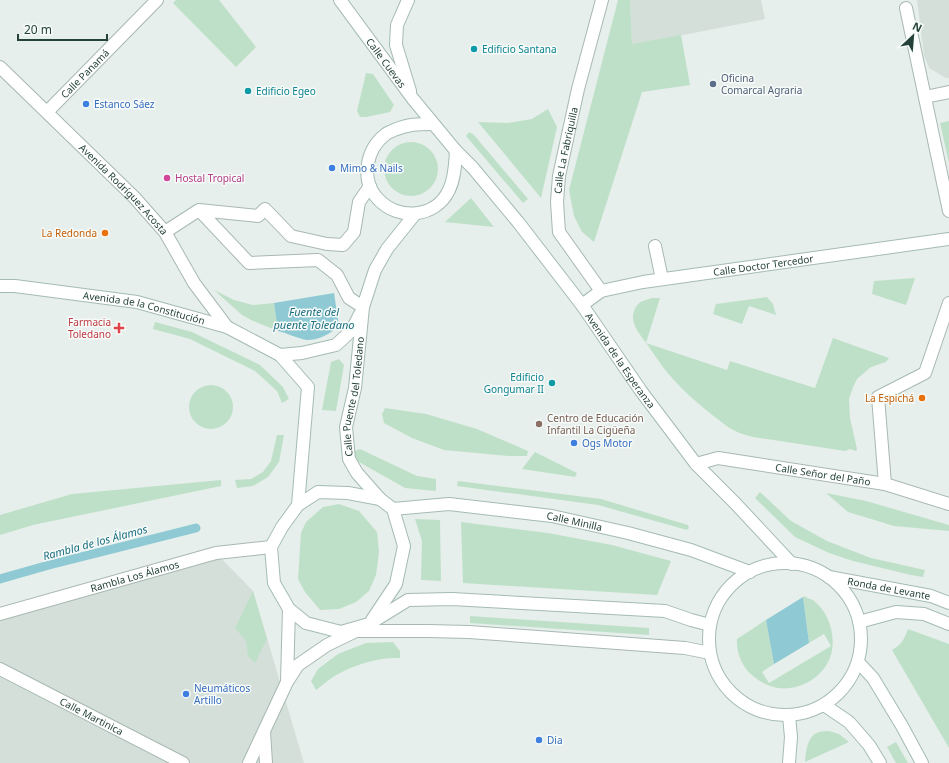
<svg xmlns="http://www.w3.org/2000/svg" width="949" height="763" viewBox="0 0 949 763" font-family="'Noto Sans',sans-serif">
	<rect width="100%" height="100%" fill="#e6efeb"/>
	<path fill="#d4dfda" d="M630 0H761L765 19 632 45Z
		M917 0H949V78H946L929 68 924 55Z
		M216 553 253 591 304 763H0V614Z"/>
	<path fill="#bfe0c8" d="M176 0H219L256 47 236 67 173 3Z
		M618 0H630L632 44 681 35 690 85 642 92 594 242 582 232 574 216 569 190Z
		M366 73 373 74 394 105 390 112 366 117H360L357 111Z
		M548 109 557 127 541 198 478 122 508 123 532 119Z
		M949 121V163L940 123Z
		M469 132 474 135 528 199 523 203 466 136Z
		M384 169a27 27 0 1 1 54 0a27 27 0 1 1-54 0Z
		M471 198 494 227 445 222Z
		M915 278 906 305 872 294 874 281Z
		M214 290 234 300 253 305 274 303 278 331 251 320 242 315Z
		M767 297 773 304 776 315 749 306 742 324 713 314 716 304Z
		M652 298H660L646 343 727 370 730 361 815 388 833 338 889 358 886 362 871 367 865 372 857 379 853 387 849 399 850 418 857 449 856 451 850 449 845 451 753 437C744 435 736 432 728 427 722 423 717 418 711 414 692 399 669 378 656 357 654 355 653 352 651 350 643 337 626 323 636 307 639 301 646 300 652 298Z
		M155 322 192 332 260 365 283 387 289 399 282 403 277 391 255 371 190 339 153 329Z
		M339 359 344 365 336 411 322 410 331 362Z
		M189 407a22 22 0 1 1 44 0a22 22 0 1 1-44 0Z
		M385 408 426 414 477 429 528 451 527 456H508L444 450 412 438 384 423 382 414Z
		M277 435H284L279 462 268 477 253 486 237 488 235 480 251 479 263 472 271 461Z
		M360 449 417 476 436 479V491L405 488 359 462 352 452Z
		M535 452 577 473 575 477 522 469Z
		M221 480V486L33 525 0 535V515L72 494Z
		M458 481 601 499 688 525 689 528 687 530 598 505 457 486Z
		M760 492 791 521 827 541 871 558 925 570 923 577 911 575 853 561 829 553 795 537 755 498Z
		M826 493 866 501 949 525V531L894 526 848 512Z
		M339 504 359 511 377 532 379 552 376 575 369 591 356 602 339 609 320 610 305 592 298 579 301 533 306 522 323 507Z
		M415 519 440 520 441 581 421 580 422 541Z
		M461 522 548 533 612 545 671 561 657 595 463 583Z
		M253 591 267 639 255 663 248 656 246 641 235 628Z
		M804 596C807 598 810 599 813 600 830 613 837 638 830 658 822 678 799 691 778 688 768 686 760 682 753 676 742 668 736 652 737 639L766 620 774 664 762 672 769 683 831 646 824 634 809 643 803 597Z
		M470 616 649 628V635L470 623Z
		M908 629 949 644V748L892 650C901 645 904 640 908 629Z
		M393 642 400 651V658C382 657 359 663 342 672 333 676 324 684 316 690L311 681 318 669 338 654 366 643Z
		M829 731 839 734 849 742 805 762C806 751 807 736 819 732 822 731 826 731 829 731Z
		M896 742 908 763H896L887 747Z"/>
	<path fill="#8ec9d4" d="M334 293 339 326C330 334 319 340 307 340 300 339 286 333 278 331L274 303Z
		M803 597 809 643 774 664 766 620Z"/>
	<g fill="none" stroke-linecap="round" stroke-linejoin="round">
		<path stroke="#8ec9d4" stroke-width="9" d="M0 579 49 565 196 528"/>
		<defs>
			<path id="lane" d="M199 210 249 263 318 260 337 275 349 298 363 307
				M165 232 199 210 258 216 265 209 291 236 327 244 343 245 354 232 359 202 370 186
				M655 246 662 279"/>
			<g id="street">
				<path d="M906 8 949 211"/>
				<path id="s1" d="M0 67 134 197 165 232 194 283 227 327"/>
				<path d="M925 97 949 92"/>
				<path id="s2" d="M47 112 157 0"/>
				<path id="s3" d="M601 291 559 232 557 202 559 176 578 89 602 0"/>
				<path id="s4" d="M696 464 718 458 885 484 949 504"/>
				<path d="M885 484 878 397 925 373 949 303"/>
				<path id="s5" d="M0 614 216 553 271 547"/>
				<path d="M355 631H428L469 632 685 648 710 653"/>
				<path id="s6" d="M0 669 183 763"/>
				<path d="M287 681 289 609"/>
				<path d="M264 732 266 763"/>
				<path d="M249 763 287 682 298 665 327 645 356 631"/>
			</g>
			<g id="secondary">
				<path id="s7" d="M340 0 413 99 456 151 473 168 518 222 582 305 641 391 696 464 735 503 792 564"/>
				<path d="M408 0 397 25 396 45 410 91"/>
				<path d="M433 124C417 124 409 124 394 130 391 132 388 132 386 134 366 149 360 180 378 199 398 221 436 218 449 190 455 178 455 164 456 151"/>
				<path id="s8" d="M0 286H15L137 302 227 327 280 355 308 387 298 505"/>
				<path id="s9" d="M582 305 601 291 643 282 949 239"/>
				<path d="M280 355 302 353 336 345 352 330 360 314"/>
				<path d="M380 499 348 493 318 492 298 505 282 527 271 547 274 583 289 609 306 623 341 632 369 624 408 600 452 599 665 611 691 620 710 625"/>
				<path id="s10" d="M393 509 449 504 552 516 628 533 691 550 750 572"/>
				<circle cx="785" cy="639" r="76"/>
				<path id="s11" d="M829 577 931 596 949 603"/>
				<path id="s12" d="M372 620 396 584 404 546 393 509 380 499 357 473 349 459 346 427 355 388 363 307 375 270 387 249 415 214"/>
				<path d="M859 622 896 612 924 614 949 624"/>
				<path d="M858 662 873 678 902 726 922 763"/>
				<path d="M824 705 849 722 869 745 880 763"/>
				<path d="M789 763 791 737 789 716"/>
			</g>
		</defs>
		<use href="#lane" stroke="#a8b8b2" stroke-width="14"/>
		<use href="#street" stroke="#a8b8b2" stroke-width="14"/>
		<use href="#secondary" stroke="#a4bbb3" stroke-width="14"/>
		<use href="#lane" stroke="#fff" stroke-width="12"/>
		<use href="#street" stroke="#fff" stroke-width="12"/>
		<use href="#secondary" stroke="#fff" stroke-width="12"/>
	</g>
	<g fill="#0f9aa8" stroke="#f7fbf9" stroke-width="1.5">
		<circle cx="474" cy="49" r="4"/>
		<circle cx="248" cy="91" r="4"/>
		<circle cx="552" cy="383" r="4"/>
	</g>
	<circle fill="#5c6f8a" stroke="#f7fbf9" stroke-width="1.5" cx="713" cy="84" r="4"/>
	<g fill="#3f7fe0" stroke="#f7fbf9" stroke-width="1.5">
		<circle cx="86" cy="104" r="4"/>
		<circle cx="332" cy="168" r="4"/>
		<circle cx="574" cy="443" r="4"/>
		<circle cx="186" cy="694" r="4"/>
		<circle cx="539" cy="740" r="4"/>
	</g>
	<circle fill="#d1479c" stroke="#f7fbf9" stroke-width="1.5" cx="167" cy="178" r="4"/>
	<g fill="#e8710a" stroke="#f7fbf9" stroke-width="1.5">
		<circle cx="105" cy="233" r="4"/>
		<circle cx="922" cy="398" r="4"/>
	</g>
	<path fill="#e0444e" stroke="#f7fbf9" stroke-width="1.5" d="M117 322h4v4h4v4h-4v4h-4v-4h-4v-4h4z"/>
	<circle fill="#8d6e63" stroke="#f7fbf9" stroke-width="1.5" cx="539" cy="424" r="4"/>
	<g text-anchor="middle" dominant-baseline="central" stroke-width="3" stroke-linejoin="round" paint-order="stroke">
		<g font-size="10" fill="#0d838f" stroke="#f7fbf9" text-anchor="start">
			<text x="482" y="49">Edificio Santana</text>
			<text x="256" y="91">Edificio Egeo</text>
			<text x="544" y="377" text-anchor="end">Edificio<tspan x="544" dy="12">Gongumar II</tspan></text>
		</g>
		<g font-size="10" fill="#24423a" stroke="#f7fbf9">
			<text stroke="none"><textPath href="#s7" startOffset="78">Calle Cuevas</textPath></text>
			<text stroke="none"><textPath href="#s2" startOffset="54">Calle Panamá</textPath></text>
			<text stroke="none"><textPath href="#s3" startOffset="155">Calle La Fabriquilla</textPath></text>
			<text stroke="none"><textPath href="#s1" startOffset="174">Avenida Rodríguez Acosta</textPath></text>
			<text stroke="none"><textPath href="#s9" startOffset="188">Calle Doctor Tercedor</textPath></text>
			<text stroke="none"><textPath href="#s8" startOffset="146">Avenida de la Constitución</textPath></text>
			<text stroke="none"><textPath href="#s7" startOffset="457">Avenida de la Esperanza</textPath></text>
			<text stroke="none"><textPath href="#s12" startOffset="251">Calle Puente del Toledano</textPath></text>
			<text stroke="none"><textPath href="#s4" startOffset="129">Calle Señor del Paño</textPath></text>
			<text stroke="none"><textPath href="#s10" startOffset="183">Calle Minilla</textPath></text>
			<text stroke="none"><textPath href="#s5" startOffset="140">Rambla Los Álamos</textPath></text>
			<text stroke="none"><textPath href="#s11" startOffset="61">Ronda de Levante</textPath></text>
			<text stroke="none"><textPath href="#s6" startOffset="103">Calle Martinica</textPath></text>
		</g>
		<g font-size="10" fill="#4e5e75" stroke="#f7fbf9" text-anchor="start">
			<text x="721" y="78">Oficina<tspan x="721" dy="12">Comarcal Agraria</tspan></text>
		</g>
		<g font-size="10" fill="#366cbe" stroke="#f7fbf9" text-anchor="start">
			<text x="94" y="104">Estanco Sáez</text>
			<text x="340" y="168">Mimo &amp; Nails</text>
			<text x="582" y="443">Ogs Motor</text>
			<text x="194" y="688">Neumáticos<tspan x="194" dy="12">Artillo</tspan></text>
			<text x="547" y="740">Dia</text>
		</g>
		<g font-size="10" fill="#b23c85" stroke="#f7fbf9" text-anchor="start">
			<text x="175" y="178">Hostal Tropical</text>
		</g>
		<g font-size="10" fill="#c56008" stroke="#f7fbf9" text-anchor="end">
			<text x="97" y="233">La Redonda</text>
			<text x="914" y="398">La Espichá</text>
		</g>
		<g font-size="10" fill="#be3a42" stroke="#f7fbf9" text-anchor="end">
			<text x="111" y="322">Farmacia<tspan x="111" dy="12">Toledano</tspan></text>
		</g>
		<g font-size="10" fill="#785e54" stroke="#f7fbf9" text-anchor="start">
			<text x="547" y="418">Centro de Educación<tspan x="547" dy="12">Infantil La Cigüeña</tspan></text>
		</g>
		<g font-size="11" font-style="italic" fill="#1c6f80" stroke="#f7fbf9">
			<text x="314" y="311">Fuente del<tspan x="314" dy="13">puente Toledano</tspan></text>
			<text transform="translate(95 542) rotate(-15)">Rambla de los Álamos</text>
		</g>
	</g>
	<g transform="translate(913 36) rotate(26)" stroke="#f7fbf9" stroke-width="3" paint-order="stroke">
	<path d="M0-3L7 15L0 10L-7 15Z" fill="#24423a"/>
	<text y="-6" font-size="11" font-weight="bold" text-anchor="middle" fill="#24423a">N</text>
	</g>
	<path d="M18 34v6h89v-6" fill="none" stroke="#24423a" stroke-width="2"/>
	<text x="24" y="34" font-size="12" fill="#24423a" stroke="#f7fbf9" stroke-width="3" paint-order="stroke">20 m</text>
</svg>
